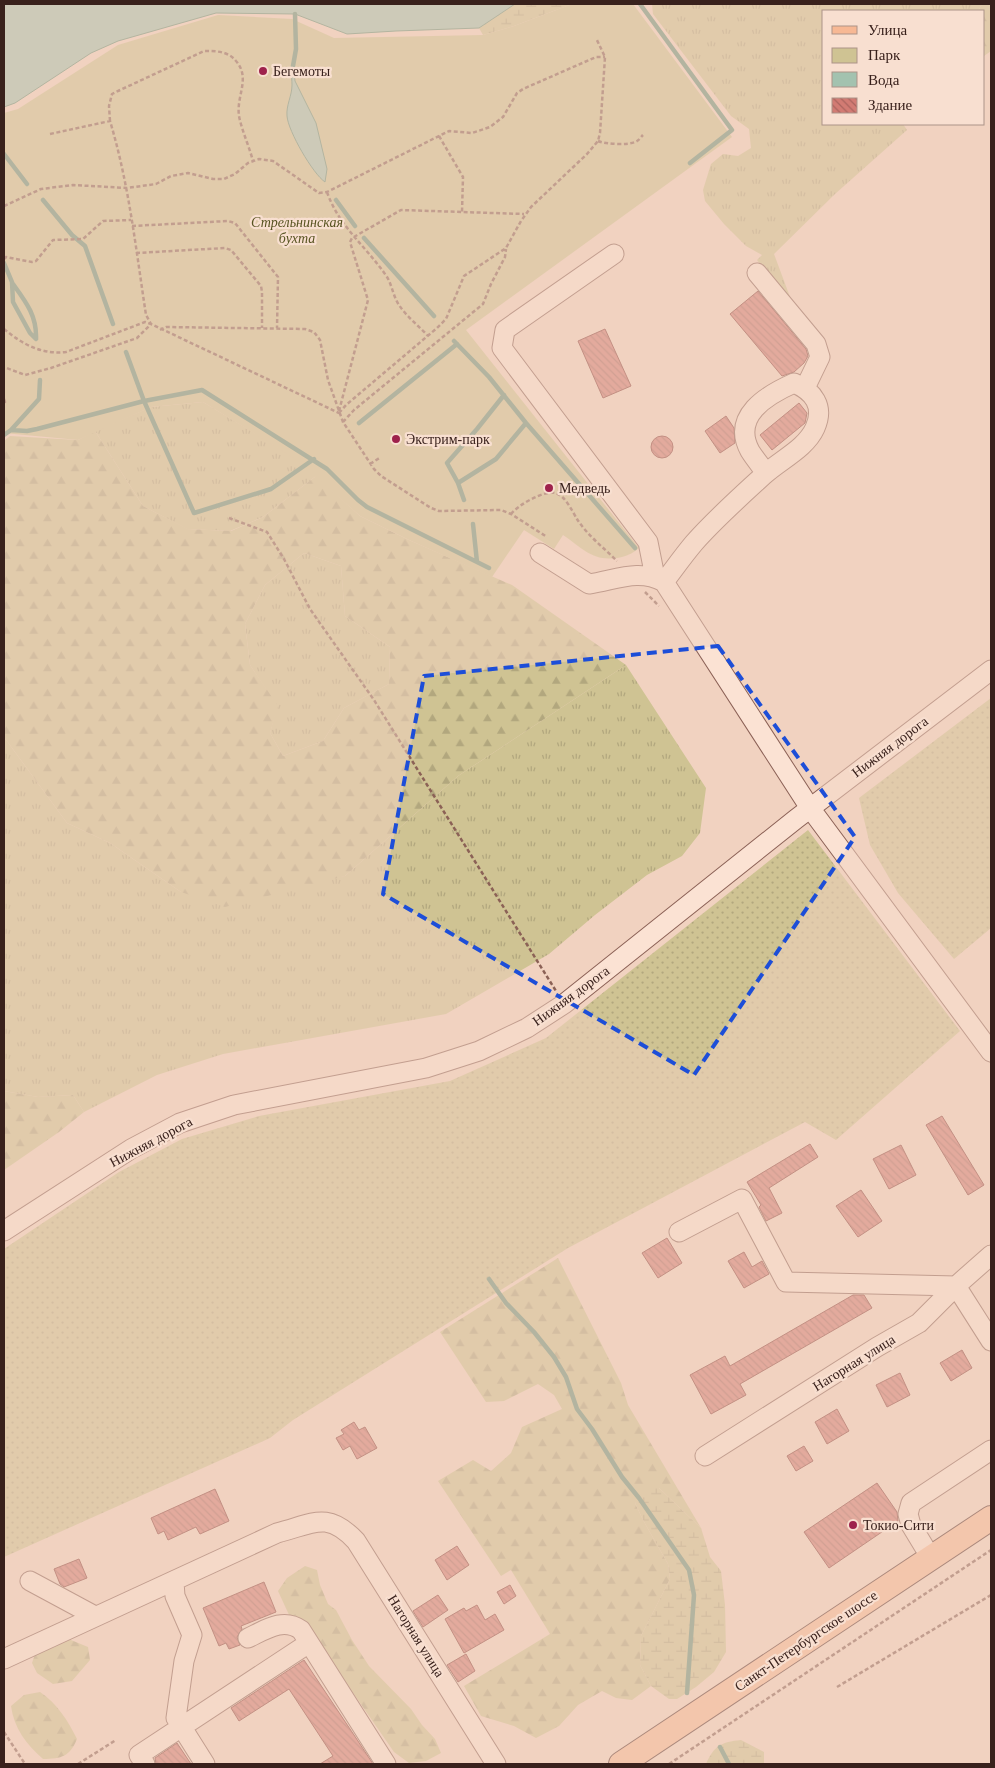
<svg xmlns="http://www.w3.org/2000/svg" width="995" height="1768" viewBox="0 0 995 1768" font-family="Georgia,serif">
	<defs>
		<pattern id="grass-tufts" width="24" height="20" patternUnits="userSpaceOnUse" patternTransform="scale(1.25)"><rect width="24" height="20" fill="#cfc393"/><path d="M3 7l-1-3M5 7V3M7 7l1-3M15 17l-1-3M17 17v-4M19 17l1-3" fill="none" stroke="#b2a77e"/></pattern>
		<pattern id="forest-firs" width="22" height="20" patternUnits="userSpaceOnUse" patternTransform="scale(1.25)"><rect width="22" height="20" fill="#cfc393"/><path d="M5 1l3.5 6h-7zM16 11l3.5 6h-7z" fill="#b2a77e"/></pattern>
		<pattern id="wetland-marsh" width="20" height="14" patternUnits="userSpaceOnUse" patternTransform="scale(1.25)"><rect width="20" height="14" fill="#cfc393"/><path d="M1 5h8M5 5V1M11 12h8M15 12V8" fill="none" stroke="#b2a77e"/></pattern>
		<pattern id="garden-dots" width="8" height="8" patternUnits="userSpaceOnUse" patternTransform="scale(1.25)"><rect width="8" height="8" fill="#cfc393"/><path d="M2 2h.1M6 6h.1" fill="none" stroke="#b2a77e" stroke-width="1.8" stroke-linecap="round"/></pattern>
		<pattern id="building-back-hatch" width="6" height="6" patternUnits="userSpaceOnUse" patternTransform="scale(1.25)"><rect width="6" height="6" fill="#d27b73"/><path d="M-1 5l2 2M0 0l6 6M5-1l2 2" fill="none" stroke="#ab645e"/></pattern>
	</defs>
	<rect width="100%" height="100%" fill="#f1d2c0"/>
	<path fill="url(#grass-tufts)" d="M652 4H982L978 11H824V124H903L907 130 835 194 774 254 790 297 786 299 757 260 762 255 746 246 724 224 705 201 703 190 711 164 723 154 738 156 751 148 749 129 731 116 653 14Z
		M203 402 294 457 316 476 263 517 230 531 187 529 143 506 95 431 151 407Z
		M304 553 341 566 345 616 390 647 389 684 344 708 323 741 283 756 270 733 277 706 250 665 245 624 265 585Z
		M626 665 706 788 700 833 682 856 647 875 595 915 549 954 446 1014 223 1054 157 1075 84 1112 73 1095 38 1097 4 1091V737L67 823 110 843 181 892 345 876 458 776Z"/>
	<path fill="url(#forest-firs)" fill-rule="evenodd" d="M982 4H991V51L984 56V11H978Z
		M95 431 143 506 188 529 231 531 263 517 316 476 360 516 409 540 512 585 626 665 458 776 345 876 225 907 181 892 110 843 67 823 4 737V441L10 436 78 440ZM304 553 341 566 345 616 390 647 389 684 344 708 323 741 283 756 270 733 278 706 250 665 245 624 265 585Z
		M4 1091 38 1097 73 1095 84 1112 59 1132 4 1170Z
		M558 1258 621 1383 628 1405 701 1528 659 1488 635 1503 643 1520 668 1564 670 1579 641 1636 640 1665 651 1686 632 1700 616 1698 602 1691 578 1705 559 1726 536 1738 514 1726 481 1716 464 1686 550 1634 511 1570 501 1576 438 1481 473 1460 491 1471 511 1453 522 1427 562 1409 554 1395 538 1384 504 1401 486 1402 440 1332Z
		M305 1566 317 1570 320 1585 328 1604 336 1610 352 1640 369 1666 411 1709 422 1725 435 1739 441 1753 426 1761 409 1763 394 1752 315 1638 290 1617 278 1591 287 1578Z
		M66 1638 88 1647 90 1660 72 1681 53 1684 37 1673 32 1663 36 1651Z
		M40 1692C57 1703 68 1721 77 1739 70 1756 62 1759 43 1759 26 1744 14 1728 11 1706L24 1695Z"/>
	<path fill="url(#wetland-marsh)" d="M515 4H572L514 26 483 35 479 28Z
		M644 1487 659 1488 701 1528 710 1557 721 1571 725 1605 726 1652 714 1672 696 1687 677 1699H669L651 1686 640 1665 641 1636 670 1579 668 1564 643 1520 635 1503Z
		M741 1740 764 1752V1764H706C714 1746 721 1742 741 1740Z"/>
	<path fill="#cfc393" d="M572 4H633L732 137 466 330 639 548C633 553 629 555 622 557 594 563 585 550 563 535L554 549 524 530 492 577 409 540 360 516 294 458 203 402 151 407 78 440 4 433V113L18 109 118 45 218 15 292 19 334 38 483 35 514 26Z"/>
	<path fill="url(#garden-dots)" d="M991 698V928L954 959 898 893 870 845 859 798Z
		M808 830 960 1031 836 1140 805 1122 568 1248 293 1420 270 1438 4 1557V1249L119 1172 182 1139 259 1116 450 1081 546 1038Z"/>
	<path fill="#a3c2af" stroke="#69917a" d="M4 4H515L479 28 396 31 347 34 295 14 216 13 118 41 91 53 15 103 4 107Z
		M293 62 295 81 316 123 327 169 325 182C313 174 288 131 287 116 286 105 292 96 292 85 292 76 290 71 293 62Z"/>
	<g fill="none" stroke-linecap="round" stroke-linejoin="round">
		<path stroke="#69917a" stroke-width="4.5" d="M640 4 732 130 690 163
			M293 66 296 49 295 14
			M4 154 27 184
			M43 200 72 235 85 246 113 324
			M336 200 355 226
			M364 238 434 316
			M4 263 12 282 13 302 30 333 36 339
			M13 284C26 302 37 316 36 339
			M454 341 489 377 526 423 635 548
			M126 352 144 401 194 513 271 489 314 459
			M359 423 457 344
			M11 430 27 431 37 429 144 401 202 390 327 469 358 500 367 507 489 568
			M4 435 11 430 39 399 40 380
			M458 483 496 459 526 423
			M464 500 458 483 447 463 477 429 504 395
			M473 524 477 562
			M489 1279 506 1303 534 1332 554 1357 566 1377 577 1409 592 1429 622 1477 639 1498 689 1570 694 1595 687 1693
			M720 1747 729 1764"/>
	</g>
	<path fill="url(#building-back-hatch)" stroke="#8c403b" d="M758 291 806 349 808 356 804 363 794 372 782 376 730 314Z
		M605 329 631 386 603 398 578 341Z
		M799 403 807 413 805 423 772 450 760 435Z
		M726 416 734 428 735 443 720 453 705 431Z
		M651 447a11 11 0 1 1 22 0a11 11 0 1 1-22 0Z
		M942 1116 984 1185 968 1195 926 1125Z
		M810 1144 818 1157 769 1188 782 1213 766 1221 759 1207 761 1205 747 1182Z
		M901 1145 916 1175 889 1189 873 1159Z
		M861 1190 882 1221 858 1237 836 1206Z
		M667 1238 682 1263 658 1278 642 1253Z
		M744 1252 752 1267 762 1261 769 1274 744 1288 728 1261Z
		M853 1295H864L872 1308 740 1384 746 1395 711 1414 690 1375 725 1356 730 1366Z
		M962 1350 972 1368 951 1381 940 1363Z
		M900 1373 910 1395 887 1407 876 1385Z
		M837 1409 849 1431 827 1444 815 1422Z
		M354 1422 359 1430 365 1427 377 1448 357 1459 350 1446 343 1450 336 1438 344 1434 341 1430Z
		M804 1446 813 1461 796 1471 787 1456Z
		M877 1483 897 1512 898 1521 829 1568 804 1532Z
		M215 1489 229 1521 200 1534 196 1527 168 1540 164 1531 158 1534 151 1518Z
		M457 1546 469 1565 447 1580 435 1560Z
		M79 1559 87 1578 64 1587 60 1584 54 1569Z
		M264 1582 276 1612 241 1626 242 1629 237 1637 240 1645 229 1649 226 1643 219 1646 203 1608Z
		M510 1585 516 1596 504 1604 497 1592Z
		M438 1595 448 1610 423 1627 413 1611Z
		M477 1605 485 1620 495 1614 504 1630 464 1653 445 1619 464 1608 466 1611Z
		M466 1654 475 1671 458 1682 447 1665Z
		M304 1660 354 1735 373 1764H320L333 1756 289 1689 239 1721 231 1708Z
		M177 1743 191 1764H156L155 1758Z"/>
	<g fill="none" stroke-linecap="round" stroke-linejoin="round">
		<defs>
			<path id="minor" d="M614 254 505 330 502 348 648 542 655 577
				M757 273 816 344 820 357 805 388
				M540 553 589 584C616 580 639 568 664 582L810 808 991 1052
				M664 582C674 569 683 556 694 543 715 519 741 496 765 474 782 459 806 448 815 428 825 406 813 391 794 383 767 395 731 416 750 451 755 459 761 466 766 473
				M4 1231 131 1149 180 1123 234 1105 426 1068 479 1051 527 1028 564 1004 796 819 991 670
				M679 1232 742 1199 786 1282 956 1286
				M956 1286 991 1341
				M705 1456 877 1347 919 1323 956 1286 991 1255
				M931 1558 911 1525 908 1514 911 1503 991 1450
				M30 1581 95 1616
				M174 1582 175 1596 192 1635 184 1661 176 1718 205 1764
				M248 1638C265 1630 283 1617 301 1630L386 1764
				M4 1659 277 1533C313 1524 327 1510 356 1541L496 1764
				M145 1764 139 1755 309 1643"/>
			<path id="major" d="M621 1764 991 1518"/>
		</defs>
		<use href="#minor" stroke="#8b6156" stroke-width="21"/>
		<use href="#major" stroke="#58312b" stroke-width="26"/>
		<path stroke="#8b6156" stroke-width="2.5" stroke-dasharray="4 2.5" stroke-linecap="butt" d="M110 121 109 106 112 94 118 91 204 51C216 51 228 51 236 61 251 78 236 96 239 116 242 131 249 146 253 161
			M50 134 110 121C129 184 136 250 146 315L151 324 339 413
			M439 136 463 177 462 212
			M598 141C605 144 630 146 637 141 639 140 641 137 643 135
			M327 192C339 227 367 247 387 277 392 285 393 296 399 305 406 316 419 326 428 336
			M4 206 41 189 73 185 127 188 156 184 171 176 188 173 213 179H224L235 174 248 163 259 159 273 161 319 193 327 192 449 131 472 133 490 127 503 117 517 93 523 89 596 57H605
			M132 226 228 221 235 223 278 277 277 328
			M136 253 225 248 231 250 261 286 262 292V328
			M4 259 6 257 32 262 36 261 53 240 83 239 103 221 131 220
			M4 329C22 344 42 355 66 352L145 322 151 324 137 338 51 368 25 375 4 367
			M160 330 166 327 305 329 314 332 320 340 328 380 343 422 374 469 381 476 431 508 439 511 501 510 511 514 547 537
			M4 399 5 402 4 405
			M339 411 368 300 350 242 352 238 401 210 524 214
			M339 413 346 405 437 328 446 319 464 276 506 248 521 221 531 207 587 154 598 141 600 133 605 57 596 38
			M343 422 354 410 483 304 491 284 505 257 506 249
			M370 464 381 457
			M511 514C518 505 544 490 555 493 565 495 572 511 577 519 587 535 604 548 617 561
			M229 518 267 532 284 559 310 609 374 700 556 991
			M645 592 659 606
			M837 1687 991 1595
			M4 1732 25 1764
			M78 1764 116 1740
			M669 1764 991 1550"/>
		<use href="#minor" stroke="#fbe2d3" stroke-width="19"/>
		<use href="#major" stroke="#f7b894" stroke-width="24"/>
	</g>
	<path d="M0 0H995V1768H0ZM718 646 855 837 694 1075 383 894 424 676Z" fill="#f1d2c0" fill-opacity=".55" fill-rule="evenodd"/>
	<path fill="none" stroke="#1d4ed8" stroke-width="4" stroke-dasharray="10 6" stroke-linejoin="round" d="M718 646 855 837 694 1075 383 894 424 676Z"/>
	<g fill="#9e224c" stroke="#f8dfd0" stroke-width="2">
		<circle cx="263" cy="71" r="5"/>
		<circle cx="396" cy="439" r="5"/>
		<circle cx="549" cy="488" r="5"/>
		<circle cx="853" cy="1525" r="5"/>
	</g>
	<g text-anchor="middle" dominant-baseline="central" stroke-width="4.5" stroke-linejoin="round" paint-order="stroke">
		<g font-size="14" fill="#39211c" stroke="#f8dfd0" text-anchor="start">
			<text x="273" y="71">Бегемоты</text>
			<text x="406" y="439">Экстрим-парк</text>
			<text x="559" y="488">Медведь</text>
			<text x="863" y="1525">Токио-Сити</text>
		</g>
		<g font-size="14" font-style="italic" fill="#575321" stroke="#f8dfd0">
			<text x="297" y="222">Стрельнинская<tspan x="297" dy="16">бухта</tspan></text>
		</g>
		<g font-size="14" fill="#39211c" stroke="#f8dfd0">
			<text transform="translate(890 747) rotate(-37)">Нижняя дорога</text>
			<text transform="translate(571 996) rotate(-36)">Нижняя дорога</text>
			<text transform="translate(151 1142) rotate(-28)">Нижняя дорога</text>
			<text transform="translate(854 1363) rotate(-32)">Нагорная улица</text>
			<text transform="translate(416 1636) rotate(58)">Нагорная улица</text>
			<text transform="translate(806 1641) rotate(-34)">Санкт-Петербургское шоссе</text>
		</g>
	</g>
	<rect width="995" height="1768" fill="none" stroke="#39211c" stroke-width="10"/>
	<rect x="822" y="10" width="162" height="115" fill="#f8dfd0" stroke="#ac9388"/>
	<rect x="832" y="26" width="25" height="8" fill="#f7b894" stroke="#ac9388"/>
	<text x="868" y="35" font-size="15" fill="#39211c">Улица</text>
	<rect x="832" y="48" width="25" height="15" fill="#cfc393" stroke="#ac9388"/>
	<text x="868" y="60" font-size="15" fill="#39211c">Парк</text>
	<rect x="832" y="72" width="25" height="15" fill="#a3c2af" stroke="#ac9388"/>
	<text x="868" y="85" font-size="15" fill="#39211c">Вода</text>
	<rect x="832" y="98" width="25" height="15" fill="url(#building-back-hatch)" stroke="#ac9388"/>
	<text x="868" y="110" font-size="15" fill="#39211c">Здание</text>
</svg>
